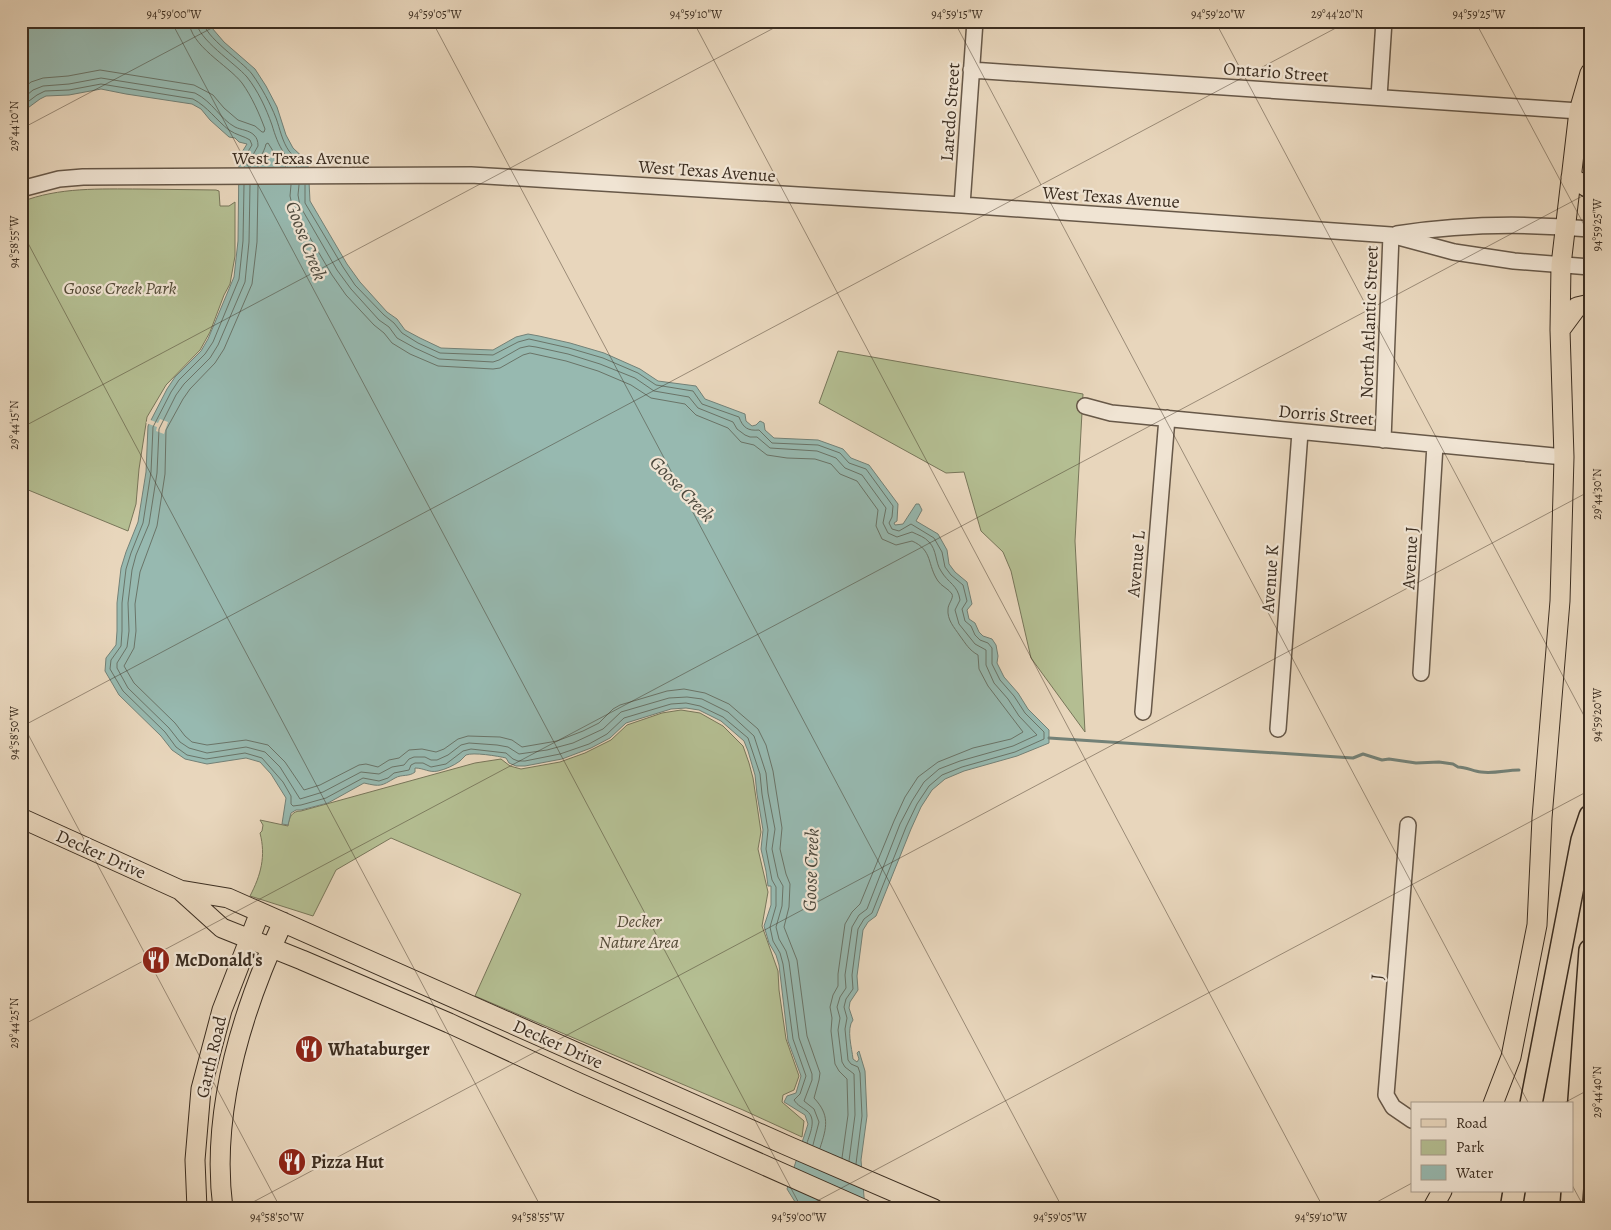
<svg xmlns="http://www.w3.org/2000/svg" width="1611" height="1230" viewBox="0 0 1611 1230" font-family="Alegreya,serif">
	<rect width="100%" height="100%" fill="#e8d6bc"/>
	<filter id="stains"><feTurbulence type="fractalNoise" baseFrequency=".004" numOctaves="4"/><feColorMatrix values="0 0 0 0 .2 0 0 0 0 .09 0 0 0 0 .02 0 0 0 .5 -.17"/></filter>
	<radialGradient id="worn" r=".72"><stop offset=".6" stop-color="#630" stop-opacity="0"/><stop offset="1" stop-color="#630" stop-opacity=".3"/></radialGradient>
	<path fill="#b4be92" stroke="#78765a" d="M140 189 216 190 219 191 220 206H229L235 202V256L230 284 224 295 210 332 200 350 166 385 147 417 139 469 136 504 128 531 21 487V202C59 187 100 189 140 189Z
		M838 351 1083 394 1075 541 1085 732 1031 658 1011 571 1003 552 981 531 964 472 946 473 819 403Z
		M681 710 700 713 723 726 743 746 749 763 753 778 761 832 758 849 768 892 762 926 778 971 779 990 786 1039 799 1076 794 1090 783 1095 782 1102 804 1121 802 1137 743 1110 475 996 521 894 391 838 336 870 313 916 250 896C261 875 266 856 260 833L262 831 263 825 260 820 288 826C289 817 292 811 301 811L475 763 501 759 510 766 521 769 560 762 585 753 611 740 627 725 662 713Z"/>
	<path fill="#97b9b0" stroke="#738177" d="M21 21H206L224 42 255 69 266 86 277 107 286 135 293 148 308 162 310 201 347 264 360 282 387 312 397 319 405 330 420 338 441 348 493 350 516 337 528 334 539 336 570 343 604 353 640 369 658 381 696 386 705 399 745 414 746 421 752 426 756 425 760 421 764 423 765 430 774 438 818 440 843 449 851 458 869 465 898 504 897 521 894 523 895 525 903 524 916 504H919L922 510 916 521 938 534 947 550 949 564 955 572 967 582 972 604 967 610 969 619 975 623 979 632 983 636 992 639 996 645 998 656 997 663 1004 677 1018 693 1028 709 1049 730V743L1017 756 964 771 945 779 932 790 921 807 911 829 876 916 868 922 863 930 857 976 858 990 850 1002 849 1008 853 1020C846 1029 852 1048 853 1059L857 1062 859 1059 857 1053 859 1051 865 1071 867 1116 861 1160 865 1209H795L797 1205 787 1189 808 1124 805 1115 784 1102 787 1096 796 1093 801 1076 788 1041 779 965 776 955 769 943 764 926 771 905V886H768L766 871 761 849 763 830 757 794 755 775 748 751 744 741 721 721 699 710 686 708 671 709 626 723 610 738 591 748 562 759 525 766H516L509 763 506 758C498 756 473 752 466 755 464 757 462 759 460 761 453 766 446 769 438 771 429 773 424 768 415 768V772C409 777 402 774 395 778 381 786 381 787 364 783L328 803 301 810H296L291 813 288 825 282 824 286 798 271 774 260 762 246 758 207 764 185 759 172 750 161 736 119 695 105 671 106 658 116 645 117 631V603L121 568 126 552 138 522 146 472 148 426 167 389 175 377 201 351 208 339 234 277 238 241 239 157 247 144 239 142 235 138 229 137 210 120 201 109 192 104 126 94 101 89 69 95 46 96 40 99 21 113Z"/>
	<path fill="#e8d6bc" d="M148 419 158 423 160 419 168 422 164 434 156 431 157 427 146 423Z"/>
	<g fill="none" stroke-linecap="round" stroke-linejoin="round">
		<path stroke="#6a7468" stroke-width="1" d="M196 21C197 39 235 63 247 77 258 91 266 108 272 125 275 135 278 144 284 153 287 158 292 163 297 167
			M203 21C204 37 242 61 252 74 262 88 270 103 276 118 280 129 282 141 289 151 293 156 298 160 303 164L304 167
			M21 90 31 82 43 78 68 76 100 70 194 85 213 95 224 108 238 120 255 126 262 132H264L265 129C259 113 252 97 242 83 228 65 190 46 189 21
			M21 100 33 90 43 86 69 84 101 78 195 93C213 102 220 119 235 127 241 130 249 130 254 135 257 138 258 141 258 146L250 160V167
			M21 107 37 95 45 91 69 90 101 84 193 99C208 107 216 120 229 130 236 135 244 136 250 140L252 145 244 158V167
			M258 167C258 159 264 153 266 144L268 143 278 159 286 167
			M244 185 243 241 239 279 213 342 205 354 179 380 171 392 153 427 151 472 143 523 131 553 126 569 122 603V631L121 646 111 660 110 669 123 691 165 732 176 747 187 755 206 759 245 753 262 758 283 782 291 796V804L293 806 301 805 326 798 363 778 379 781 388 778 394 773 409 770 411 765 415 763H423L431 767 446 764 463 751 471 749 506 753 513 759 518 761H525L560 754 589 744 607 734 624 718 671 704 686 703 700 706 723 717 748 738 760 774 762 794 768 830 766 849 772 880 776 887V906L770 927 773 941 780 953 783 964 793 1039 806 1076 800 1094 794 1100C798 1106 802 1107 807 1111 817 1119 810 1133 807 1143
			M250 185 249 242 245 282 218 345 210 358 184 384 176 395 159 429 157 473 149 524 136 555 132 570 128 603 129 631 127 647 117 663V668L128 688 169 728 180 742 189 748 207 753 246 747 265 752 280 767 300 799 323 792 361 772 379 774 392 767 404 765 409 759 414 757H425L431 760H437L448 755 461 745 469 743 497 745 508 747 519 754 547 750 573 743 603 729 621 712 669 698 687 697 702 699 728 712 754 736 766 773 768 793 775 829 772 849 778 877 783 886 782 906 776 927 779 939 786 951 789 962 799 1038 812 1074V1080L804 1101 814 1109 819 1122 813 1145
			M258 185 257 242 252 284 224 349 215 363 190 389 183 399 166 430 165 474 157 526 140 572 135 604 136 631 134 648 124 666 134 683 175 723 185 736 192 742 207 745 246 740 268 745 285 762 304 790 320 785 359 765 366 764 378 767 389 760 399 758 409 750 422 749 436 752 444 749 458 739 468 736 500 737 512 740 522 747 557 741 583 731 599 723 613 709 620 705 667 691 684 689 705 693 729 704 758 729 766 745 773 771 782 828 780 849 786 874 790 884 789 907 784 927 797 960 807 1036 820 1073 819 1080 814 1098C830 1115 827 1127 820 1148
			M291 185 290 196 293 209 332 275 346 295 374 325 384 333 392 343 410 354 438 366 493 369 500 368 523 355 530 353 566 361 598 371 631 385 651 398 685 404 696 415 728 428 741 442 754 445 767 455 787 458 815 459 831 464 840 474 857 481 878 510 876 526 882 539 896 545 912 541C933 550 927 565 938 581 941 586 949 589 952 594 954 598 948 604 948 609 947 620 954 627 960 636 966 644 969 650 978 655L979 669 988 686 1023 732 1011 739 973 748 938 762 918 777 905 797 894 821 860 904 852 912 845 924 838 974V986L833 995 830 1007 832 1018 831 1031 835 1064 839 1071 847 1079 848 1115 842 1158
			M299 185 298 195 300 206 337 270 351 289 379 320 389 327 397 338 415 348 439 359 493 362 499 360 520 348 529 346 536 347 568 354 600 364 635 378 654 391 689 397 698 408 733 422 737 429 745 435 750 437H757L770 448 817 451 836 458 845 468 862 475 886 508 883 523 888 533 897 537 912 532C918 535 925 537 929 542 937 550 935 562 941 571 948 583 958 585 960 600L955 610 959 624 975 644 986 650V665L994 683 1008 699 1019 716 1037 735 1013 746 960 761 939 769 924 782 912 801 900 824 867 909 859 915 852 927 845 975 846 988 840 997 837 1007 840 1018 838 1030 842 1062 845 1067 854 1074 855 1115 849 1161
			M305 185V203L343 267 355 285 384 315 394 323 402 333 418 343 440 353 493 355 518 342 529 339 538 341 569 348 603 358 638 373 656 385 693 391 702 404 739 417C743 428 748 431 759 430L772 443 818 445 840 453 849 463 866 469 893 506 892 517 889 523 892 529 899 531 911 524 934 538 942 552 945 567 951 575 963 585 967 601 962 609 965 621 971 626 975 635 980 640 988 643 992 648V664L1000 680 1014 696 1025 713 1044 732V739L1015 752 962 767 942 775 929 786 917 804 906 827 872 913 864 919 858 929 852 975 853 989 846 999 844 1007 847 1018 845 1029 848 1060 851 1064 858 1067 860 1073 862 1116 856 1164"/>
		<path stroke="#738177" stroke-width="3" d="M1049 738 1353 758 1363 754 1382 760 1389 759 1416 763 1439 762 1453 764 1458 767C1466 767 1473 771 1481 772 1494 774 1506 770 1519 770"/>
		<defs>
			<path id="minor" d="M971 70 1579 111
				M1379 97 1384 21
				M21 189 59 179 83 177 471 175 962 205 1391 235 1454 252 1514 261 1590 267
				M962 205 975 21
				M1397 234C1461 224 1525 223 1590 229
				M1085 406 1111 413 1564 457
				M1383 440 1391 235
				M1421 673 1435 445
				M1143 712 1167 418
				M1278 729 1300 432
				M1408 825 1386 1095 1393 1107 1412 1120"/>
			<path id="major" d="M1571 177 1590 189
				M1560 330 1577 307 1590 304
				M21 818 180 890 228 898 788 1146 934 1209
				M180 890 222 928 302 960 449 1023 579 1083 863 1209
				M1493 1104 1511 1057 1537 925 1542 818 1560 601 1564 457 1560 330 1561 265 1579 111 1590 73
				M197 1209 195 1160 201 1089 222 1010 260 912
				M223 1209C210 1111 242 1010 283 922
				M1432 1209 1442 1191"/>
			<path id="highway" d="M1531 1104 1582 840 1590 816
				M1511 1209 1514 1191
				M1571 1209 1590 950"/>
		</defs>
		<use href="#minor" stroke="#675848" stroke-width="18"/>
		<use href="#major" stroke="#3c2e21" stroke-width="21"/>
		<use href="#highway" stroke="#3c2e21" stroke-width="24"/>
		<use href="#minor" stroke="#f0e4d3" stroke-width="15"/>
		<use href="#major" stroke="#e8d6bc" stroke-width="19"/>
		<use href="#highway" stroke="#e8d6bc" stroke-width="21"/>
	</g>
	<path fill="none" stroke="#3c2e21" stroke-width="1" stroke-opacity="0.45" d="M171 21 802 1209M432 21 1063 1209M693 21 1324 1209M954 21 1529 1104M1215 21 1590 727M1475 21 1590 236M21 129 225 21M21 230 542 1209M21 428 787 21M21 721 281 1209M21 727 1349 21M21 1026 1590 192M1562 1104 1590 1089M1572 1185 1585 1209M240 1209 1590 491M802 1209 1590 790M1364 1209 1412 1183"/>
	<defs>
		<symbol id="restaurant-disc" viewBox="-11 -11 22 22"><circle r="9.5" fill="#8f2418" stroke="#f0e4d3"/><path d="M-5-6h1v4h1v-4h1v4h1v-4h1v5L-1.5 .5V6h-2V.5L-5-1ZM5-6V6H3V1.5H1.5Q1.5-4 5-6Z" fill="#fff"/></symbol>
	</defs>
	<g fill-rule="evenodd">
		<use href="#restaurant-disc" x="140" y="944" width="32" height="32"/>
		<use href="#restaurant-disc" x="293" y="1033" width="32" height="32"/>
		<use href="#restaurant-disc" x="276" y="1146" width="32" height="32"/>
	</g>
	<g text-anchor="middle" dominant-baseline="central" stroke-width="4.5" stroke-linejoin="round" paint-order="stroke">
		<g font-size="18" fill="#3c2e21" stroke="#f0e4d3">
			<text transform="translate(1276 72) rotate(4)">Ontario Street</text>
			<text transform="translate(950 112) rotate(-86)">Laredo Street</text>
			<text x="301" y="158">West Texas Avenue</text>
			<text transform="translate(707 171) rotate(4)">West Texas Avenue</text>
			<text transform="translate(1111 197) rotate(4)">West Texas Avenue</text>
			<text transform="translate(1369 322) rotate(-88)">North Atlantic Street</text>
			<text transform="translate(1326 415) rotate(5)">Dorris Street</text>
			<text transform="translate(1410 558) rotate(-87)">Avenue J</text>
			<text transform="translate(1136 564) rotate(-85)">Avenue L</text>
			<text transform="translate(1270 579) rotate(-86)">Avenue K</text>
			<text transform="translate(101 854) rotate(24)">Decker Drive</text>
			<text transform="translate(1377 977) rotate(-85)">J</text>
			<text transform="translate(558 1044) rotate(24)">Decker Drive</text>
			<text transform="translate(211 1057) rotate(-77)">Garth Road</text>
		</g>
		<g font-size="18" font-style="italic" fill="#544b38" stroke="#f0e4d3">
			<text x="120" y="288">Goose Creek Park</text>
			<text x="639" y="921">Decker<tspan x="639" dy="21">Nature Area</tspan></text>
		</g>
		<g font-size="18" font-weight="bold" fill="#3c2e21" stroke="#f0e4d3" text-anchor="start">
			<text x="175" y="960">McDonald's</text>
			<text x="328" y="1049">Whataburger</text>
			<text x="311" y="1162">Pizza Hut</text>
		</g>
		<g font-size="19" font-style="italic" fill="#4e4a3e" stroke="#f0e4d3">
			<text transform="translate(306 241) rotate(69)">Goose Creek</text>
			<text transform="translate(682 489) rotate(46)">Goose Creek</text>
			<text transform="translate(811 870) rotate(-88)">Goose Creek</text>
		</g>
	</g>
	<rect width="1611" height="1230" fill="none" stroke="#e8d6bc" stroke-width="55"/>
	<rect x="1411" y="1102" width="162" height="90" fill="#f0e4d3" stroke="#a89b8c"/>
	<rect x="1421" y="1119" width="25" height="8" fill="#e8d6bc" stroke="#a89b8c"/>
	<text x="1456" y="1128" font-size="15" fill="#3c2e21">Road</text>
	<rect x="1421" y="1140" width="25" height="15" fill="#b4be92" stroke="#a89b8c"/>
	<text x="1456" y="1152" font-size="15" fill="#3c2e21">Park</text>
	<rect x="1421" y="1165" width="25" height="15" fill="#97b9b0" stroke="#a89b8c"/>
	<text x="1456" y="1178" font-size="15" fill="#3c2e21">Water</text>
	<rect x="28" y="28" width="1556" height="1174" fill="none" stroke="#3c2e21" stroke-width="2"/>
	<g font-size="12" text-anchor="middle" fill="#3c2e21">
		<text x="174" y="18">94°59'00"W</text>
		<text x="435" y="18">94°59'05"W</text>
		<text x="696" y="18">94°59'10"W</text>
		<text x="957" y="18">94°59'15"W</text>
		<text x="1218" y="18">94°59'20"W</text>
		<text x="1337" y="18">29°44'20"N</text>
		<text x="1479" y="18">94°59'25"W</text>
		<text transform="translate(14 126) rotate(-90)" y="4">29°44'10"N</text>
		<text transform="translate(1597 225) rotate(-90)" y="4">94°59'25"W</text>
		<text transform="translate(14 242) rotate(-90)" y="4">94°58'55"W</text>
		<text transform="translate(14 425) rotate(-90)" y="4">29°44'15"N</text>
		<text transform="translate(1597 494) rotate(-90)" y="4">29°44'30"N</text>
		<text transform="translate(1597 715) rotate(-90)" y="4">94°59'20"W</text>
		<text transform="translate(14 733) rotate(-90)" y="4">94°58'50"W</text>
		<text transform="translate(14 1023) rotate(-90)" y="4">29°44'25"N</text>
		<text transform="translate(1597 1092) rotate(-90)" y="4">29°44'40"N</text>
		<text x="277" y="1221">94°58'50"W</text>
		<text x="538" y="1221">94°58'55"W</text>
		<text x="799" y="1221">94°59'00"W</text>
		<text x="1060" y="1221">94°59'05"W</text>
		<text x="1321" y="1221">94°59'10"W</text>
	</g>
	<rect width="100%" height="100%" filter="url(#stains)"/>
	<rect width="100%" height="100%" fill="url(#worn)"/>
</svg>
